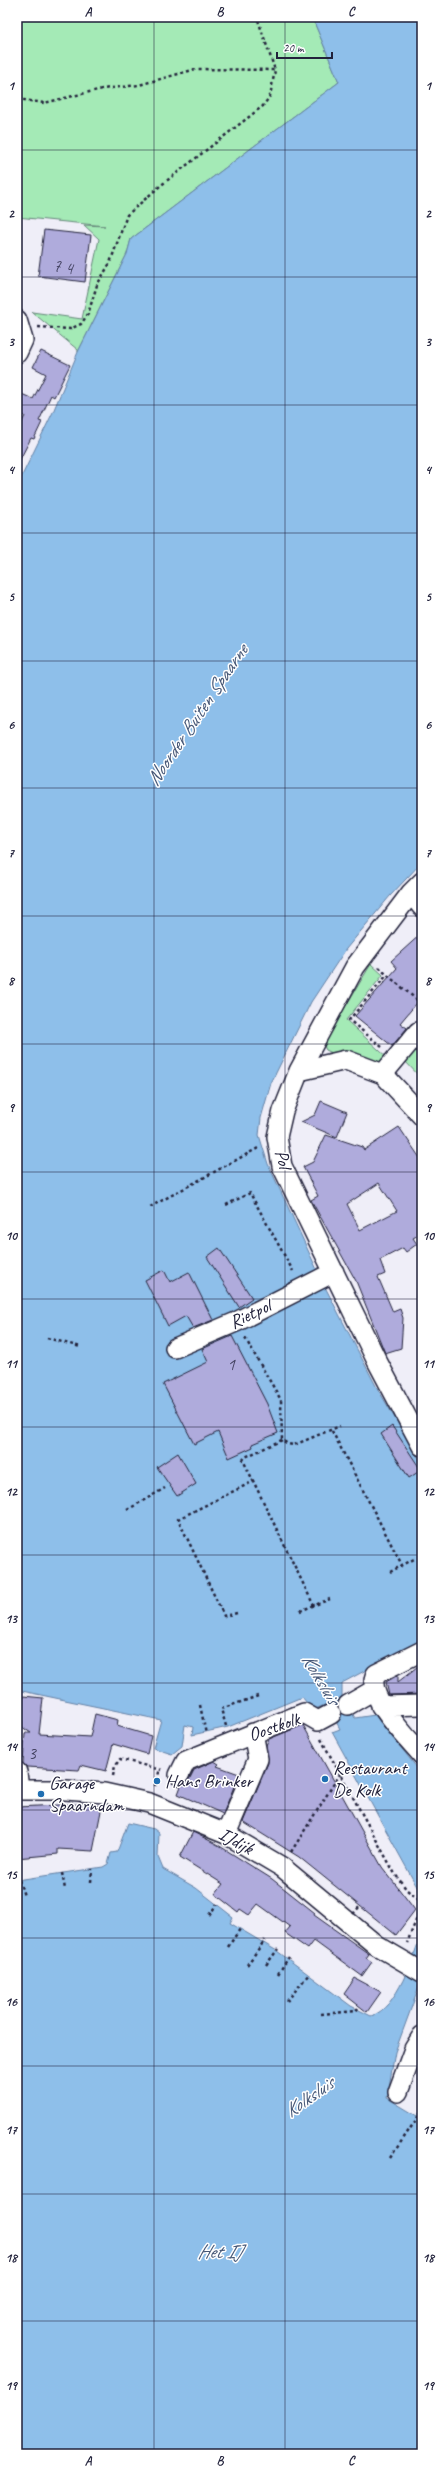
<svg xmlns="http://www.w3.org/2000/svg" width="439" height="2471" viewBox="0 0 439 2471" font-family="Caveat,sans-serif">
	<rect width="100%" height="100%" fill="#efeef8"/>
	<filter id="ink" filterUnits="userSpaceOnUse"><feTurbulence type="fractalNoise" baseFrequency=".025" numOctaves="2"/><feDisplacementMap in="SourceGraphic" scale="8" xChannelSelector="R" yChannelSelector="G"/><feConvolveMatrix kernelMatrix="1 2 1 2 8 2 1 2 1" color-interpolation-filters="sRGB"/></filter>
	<g filter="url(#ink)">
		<path fill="#a4eab6" stroke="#638678" d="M17 17H312L339 82 131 239 127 254 78 352V350L32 312 82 319 99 239 84 225 105 226 17 217Z
			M371 964 383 975 346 1020 390 1060 384 1069 334 1054 326 1050 323 1044Z
			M418 1042 422 1047V1079L403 1059Z"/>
		<path fill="#8ebfea" stroke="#6380a4" d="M312 17H422V862L390 896 346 949 311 1002 271 1083 261 1118 259 1135 268 1164 325 1287 376 1386 422 1464V1640L342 1683V1696L355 1718 375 1715 422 1774V1896L332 1732 340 1729 327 1704 313 1710 302 1697 228 1727 192 1735 193 1727 185 1725 182 1746 172 1754 153 1748 161 1720 17 1690V486L53 412 78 352 127 254 131 239 339 82Z
			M128 1823 154 1829 159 1833 158 1857 163 1869 196 1888 233 1917 230 1923 277 1951 351 2006 371 2016C397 2009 413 1956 422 1933V1979L395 2052 387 2098 417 2116 422 2109V2454H17V1880L103 1867 108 1864 111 1853 117 1852Z"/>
		<path fill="#afabdc" stroke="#22223b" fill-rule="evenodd" d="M44 230 91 235 85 282 38 276Z
			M41 351 70 365 54 397 51 395 39 421 42 422 34 439 31 438 17 465V432L25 416 17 412V392L33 399 46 374 33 367Z
			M422 933V997L400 1023 407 1028 392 1046 355 1016 397 968 391 961Z
			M321 1101 347 1112 337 1137 301 1122 315 1115Z
			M399 1127 422 1161V1233L413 1238 417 1244 406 1252 403 1248 380 1260 385 1274 378 1277 393 1312 400 1309 403 1318 401 1348 385 1353 356 1281 311 1200 318 1196 303 1167 313 1162 326 1135 362 1147 364 1150ZM379 1183 397 1211 360 1230 347 1204Z
			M219 1248 252 1298 239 1307 207 1257Z
			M164 1270 170 1282 189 1272 213 1320 193 1328 186 1316 168 1326 145 1280Z
			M232 1336 267 1404 278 1433 252 1444 253 1447 229 1458 218 1432 194 1444 163 1384 208 1362 202 1349Z
			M392 1426 421 1470 409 1478 381 1434Z
			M178 1453 196 1484 177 1496 157 1467Z
			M422 1663V1694L389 1695 386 1682 398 1675V1682Z
			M23 1696 43 1698 39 1734 90 1737 95 1714 118 1720 117 1726 151 1736 147 1754 113 1744 106 1771 81 1765 79 1770 27 1767 23 1764 25 1733H31L22 1727V1721L20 1720Z
			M303 1725 382 1867 415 1910 396 1935 299 1857 243 1822 268 1763 266 1745 269 1739Z
			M214 1761 219 1764 217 1766 239 1774 223 1814 178 1794 181 1786 189 1780 194 1770Z
			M80 1804 102 1806 93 1851 58 1849V1854L17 1858V1807Z
			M193 1832 218 1845 272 1879 315 1913 314 1915 369 1954 366 1958 372 1962 362 1976 314 1941 308 1949 285 1933 290 1927 258 1904 249 1915 240 1909 238 1912 215 1894 223 1884 180 1857Z
			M355 1978 381 1992 367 2012 344 1994Z"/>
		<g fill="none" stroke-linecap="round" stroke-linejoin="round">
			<defs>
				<path id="minor" d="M17 320 23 340 17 353
					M422 882 411 893 355 967 299 1071 283 1111 277 1137 282 1166 377 1361 422 1446
					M411 893 422 907
					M299 1071 346 1060 383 1074 422 1116
					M383 1074 418 1032 422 1038
					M175 1348 236 1322 334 1272
					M422 1651 376 1674C364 1696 408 1738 422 1755
					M348 1705 374 1690
					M381 1706 422 1705
					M17 1772 19 1790
					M179 1775 186 1761 304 1713 318 1721 331 1714
					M17 1790H66L104 1793 149 1803 226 1834 282 1867 376 1945 422 1972
					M226 1834 258 1759 253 1733
					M398 2092 414 2049 422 2036"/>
			</defs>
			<use href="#minor" stroke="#22223b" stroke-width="22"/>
			<path stroke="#22223b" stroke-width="2.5" stroke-dasharray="3 3" stroke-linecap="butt" d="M17 99 44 103 102 89 139 85 196 69 275 70 257 17
				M38 327 70 329 81 324 88 314 97 285 110 263 127 215 160 186 263 106 270 96 275 70
				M379 967 387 975
				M382 1047 349 1020 387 975 422 1004
				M226 1205 250 1193 293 1271
				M150 1207 260 1147
				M47 1338 81 1347
				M245 1338 281 1400 282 1440 288 1444 294 1445 340 1426
				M332 1431 402 1565
				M282 1440 245 1457 243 1460 314 1606
				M127 1510 165 1488
				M390 1572 414 1559
				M300 1611 330 1599
				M237 1613 224 1616 178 1519 254 1481
				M200 1705 206 1734
				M226 1726 221 1709 258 1696
				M321 1739 395 1874 407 1890 419 1900 421 1908 407 1943
				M113 1776 115 1766 120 1759 162 1770
				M155 1786 160 1769
				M291 1852 340 1774
				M62 1873 65 1889
				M19 1880 24 1896
				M91 1882 92 1869
				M209 1915 217 1904
				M228 1947 240 1929
				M247 1965 265 1940
				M266 1965 278 1949
				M278 1974 289 1957
				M287 2001 309 1974
				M321 2014 356 2011 358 2008
				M390 2158 418 2117 422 2119"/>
			<use href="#minor" stroke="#fff" stroke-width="19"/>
			<path stroke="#22223b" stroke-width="2.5" stroke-dasharray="3 3" stroke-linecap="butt" d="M353 1914 361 1905"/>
		</g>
	</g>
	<path fill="none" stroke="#22223b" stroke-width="1" stroke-opacity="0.55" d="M154 17V2454M285 17V2454M17 150H422M17 277H422M17 405H422M17 533H422M17 661H422M17 788H422M17 916H422M17 1044H422M17 1172H422M17 1299H422M17 1427H422M17 1555H422M17 1683H422M17 1810H422M17 1938H422M17 2066H422M17 2194H422M17 2321H422"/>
	<g fill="#1f6fb2" stroke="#fff" stroke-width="1.5">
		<circle cx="325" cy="1779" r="4"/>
		<circle cx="157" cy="1781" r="4"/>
		<circle cx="41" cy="1794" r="4"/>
	</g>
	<g text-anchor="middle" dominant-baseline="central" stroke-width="3" stroke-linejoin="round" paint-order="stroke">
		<g font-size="17" fill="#454463">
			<text x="57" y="266">7</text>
			<text x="69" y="268">4</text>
			<text x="231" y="1364">1</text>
			<text x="32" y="1753">3</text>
		</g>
		<g font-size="19" fill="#22223b" stroke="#fff">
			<text transform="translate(283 1159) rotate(76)">Pol</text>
			<text transform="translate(250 1314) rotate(-26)">Rietpol</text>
			<text transform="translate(274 1727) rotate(-19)">Oostkolk</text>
			<text transform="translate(236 1841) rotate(29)">IJdijk</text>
		</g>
		<g font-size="19" fill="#22223b" stroke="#fff" text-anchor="start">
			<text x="333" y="1768">Restaurant<tspan x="333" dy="22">De Kolk</tspan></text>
			<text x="165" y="1781">Hans Brinker</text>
			<text x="49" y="1783">Garage<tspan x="49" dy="22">Spaarndam</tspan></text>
		</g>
		<g font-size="20" font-style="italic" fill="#485978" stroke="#fff">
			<text transform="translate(197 715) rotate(-56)">Noorder Buiten Spaarne</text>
			<text transform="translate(321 1679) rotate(59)">Kolksluis</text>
			<text transform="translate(309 2097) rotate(-35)">Kolksluis</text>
			<text x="219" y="2251">Het IJ</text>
		</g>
	</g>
	<rect width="439" height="2471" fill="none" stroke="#fff" stroke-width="44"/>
	<path d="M277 52v6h55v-6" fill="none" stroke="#22223b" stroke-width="2"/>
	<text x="283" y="52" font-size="12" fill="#22223b" stroke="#ffffff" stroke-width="3" paint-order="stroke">20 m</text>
	<rect x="22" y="22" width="395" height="2427" fill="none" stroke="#22223b" stroke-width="1.5"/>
	<g font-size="13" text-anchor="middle" font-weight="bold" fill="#22223b">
		<text x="88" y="16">A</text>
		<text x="220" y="16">B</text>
		<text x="351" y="16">C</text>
		<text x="11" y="90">1</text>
		<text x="428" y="90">1</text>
		<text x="11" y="218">2</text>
		<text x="428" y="218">2</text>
		<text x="11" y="346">3</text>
		<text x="428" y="346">3</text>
		<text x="11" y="474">4</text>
		<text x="428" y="474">4</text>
		<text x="11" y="601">5</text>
		<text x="428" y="601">5</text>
		<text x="11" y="729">6</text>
		<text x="428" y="729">6</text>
		<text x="11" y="857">7</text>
		<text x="428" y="857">7</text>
		<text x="11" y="985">8</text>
		<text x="428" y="985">8</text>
		<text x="11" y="1112">9</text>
		<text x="428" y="1112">9</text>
		<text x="11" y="1240">10</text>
		<text x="428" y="1240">10</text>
		<text x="11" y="1368">11</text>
		<text x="428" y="1368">11</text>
		<text x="11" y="1496">12</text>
		<text x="428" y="1496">12</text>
		<text x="11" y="1623">13</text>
		<text x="428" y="1623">13</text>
		<text x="11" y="1751">14</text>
		<text x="428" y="1751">14</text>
		<text x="11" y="1879">15</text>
		<text x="428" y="1879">15</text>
		<text x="11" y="2006">16</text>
		<text x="428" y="2006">16</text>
		<text x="11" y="2134">17</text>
		<text x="428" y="2134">17</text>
		<text x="11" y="2262">18</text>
		<text x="428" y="2262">18</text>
		<text x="11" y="2390">19</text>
		<text x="428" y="2390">19</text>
		<text x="88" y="2465">A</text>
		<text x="220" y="2465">B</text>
		<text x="351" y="2465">C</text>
	</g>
</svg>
